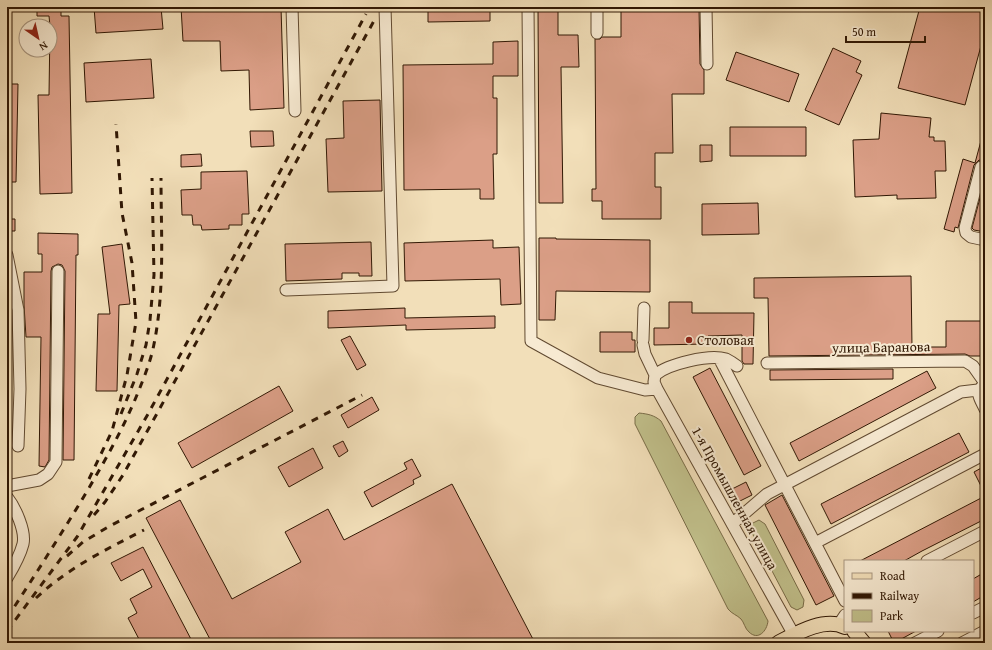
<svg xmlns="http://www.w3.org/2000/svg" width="992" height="650" viewBox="0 0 992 650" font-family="'Gentium Book Plus',serif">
	<rect width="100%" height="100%" fill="#f2dfb9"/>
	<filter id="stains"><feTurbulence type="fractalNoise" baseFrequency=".005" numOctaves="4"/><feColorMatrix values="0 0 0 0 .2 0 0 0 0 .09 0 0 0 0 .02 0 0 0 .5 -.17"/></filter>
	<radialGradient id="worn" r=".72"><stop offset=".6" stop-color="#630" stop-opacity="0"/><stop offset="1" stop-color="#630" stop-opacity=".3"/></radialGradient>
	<path fill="#c1c08b" stroke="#796c48" d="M7 9C13 19 13 28 7 38Z
		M639 413C648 414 654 415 661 421L768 621C767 631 758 641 749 632 745 629 744 622 741 619 737 615 732 614 728 609L635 424V417Z
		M759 520 765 524 804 600 803 607 797 610 791 607 751 531V524Z"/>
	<path fill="#db9f87" stroke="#311804" d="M37 7H61V16H69L72 193 40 194 38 95H49L50 26 49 16H37Z
		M94 7H161L163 29 96 33Z
		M181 7H281L284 108 250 110 249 70 221 71 220 41H183Z
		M428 7H490V21L428 22Z
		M538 7H558V35H578L579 67H561L563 203H539Z
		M621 7H699L700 64 704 70V94H672L673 153H655V187H661V219H602V201H592V189H596L595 39H600L602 37H621Z
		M920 7H985V31L965 105 898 88Z
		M518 41V76H493V98H497V154H493L494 199H480V189L404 190 403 65 493 64V42Z
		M833 48 861 61 856 72 862 75 839 125 805 110Z
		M736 52 799 74 789 102 726 80Z
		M151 59 154 98 86 102 84 63Z
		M7 84H18L16 182H7Z
		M380 100 382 191 328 192 326 139 344 138 343 101Z
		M881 113 931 118 929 137H934V141H945L946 171H935L936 198 897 199V195L855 197 853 140 879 139Z
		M730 127H806V156H730Z
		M250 131H273L274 146 251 147Z
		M982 137H985V161L979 160 974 165 958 228 955 227 954 232 944 229 963 159 975 163Z
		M700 145H712V161L700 162Z
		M201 154 202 166 181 167V155Z
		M247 171 249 214H242V225H229V229L202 230 201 225H193L192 215H182L181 190 201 189V172Z
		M985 179V232L974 230 972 228Z
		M758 203 759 234 702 235V204Z
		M7 219H15V231H7Z
		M38 233 78 234V255H76L74 460H63L65 271 62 265 58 264 52 267 51 271 49 460 45 467 39 466 41 337H26L24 305V272H42V254H38Z
		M539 238H556V239L650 240V292L556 291 555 320H539Z
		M493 240V248L519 247 521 304 501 305 500 279 405 281 404 243Z
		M371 242 372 276H359V273H342V279L286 281 285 244Z
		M122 244 130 304 119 305 117 391H96L98 314H110L102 247Z
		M911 276 912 347H946V321H984L985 356H970L965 354 769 356 768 298H754V278Z
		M669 302H692V313H754L753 364H744L742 361V335L708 336V344L654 345V328H669Z
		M405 308V318L495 316V328L406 330V325L328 328V311Z
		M600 332H632V340H635V352H600Z
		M350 336 366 365 357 370 341 340Z
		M710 368 761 466 744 475 693 377Z
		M893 369V379L770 380V370Z
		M927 371 936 388 799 461 790 443Z
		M279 386 293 411 192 468 178 443Z
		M372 397 379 410 348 428 341 415Z
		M959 433 969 452 831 524 821 504Z
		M343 441 348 451 339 457 333 446Z
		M313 448 323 468 289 487 278 467Z
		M412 459 421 476 413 480 414 484 372 507 364 492 407 469 404 463Z
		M985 466V494L974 472Z
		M746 482 752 495 738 502 732 489Z
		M452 484 535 643H212L146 518 180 500 232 599 301 562 285 532 328 509 344 540Z
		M782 495 834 596 816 605 765 505Z
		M985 496V519L922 551 904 561H860Z
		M143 547 158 576 193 643H141L128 618 137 613 130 599 152 587 143 569 121 581 111 563Z
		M985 572V595L973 602V579Z
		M888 631H916L894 643Z"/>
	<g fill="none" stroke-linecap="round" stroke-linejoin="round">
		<defs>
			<path id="minor" d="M292 7 295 111
				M528 7 531 341 598 378 645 390 657 389
				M597 7V33
				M706 7 707 64
				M981 167 965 228 966 233 971 237 985 240
				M7 255 18 310 20 389 18 446
				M286 290 393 286 385 7
				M643 340 644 308
				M643 345 645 354 655 375
				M719 358 845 601
				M767 363 965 361 973 366 985 383
				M655 375 654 382 657 389 794 635
				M655 375C668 364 709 354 726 359 730 361 733 363 737 366
				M983 386C974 392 981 400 985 409
				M7 486 39 480 48 474 56 462 58 271
				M7 497C15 507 26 531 23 544 20 556 13 568 7 578
				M732 524 767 494 961 392 978 390
				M815 543 985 454
				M927 561 985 531
				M973 613 985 607
				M839 624 845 615
				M915 643 938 631
				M962 643 985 631"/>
			<path id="major" d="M854 631 864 643
				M778 643C797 633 824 617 845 627"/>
		</defs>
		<use href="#minor" stroke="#614a31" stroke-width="13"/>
		<use href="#major" stroke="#311804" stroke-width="16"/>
		<use href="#minor" stroke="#f7ead2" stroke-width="11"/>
		<use href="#major" stroke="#f2dfb9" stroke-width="14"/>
		<path stroke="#311804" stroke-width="3" stroke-dasharray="7 7" stroke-linecap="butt" d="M121 414 137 374 146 345 150 320 154 275 152 178
			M89 479 112 431 127 375 136 322 132 263 122 213 116 124
			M94 515 105 502 123 475 375 19
			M67 556 83 542 108 527 362 395
			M36 598C68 568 105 550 144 530
			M7 618C32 580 56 542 80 503 102 466 123 430 139 390 145 375 151 360 154 344 165 290 161 233 161 178
			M7 631 77 537 148 414 366 14"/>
	</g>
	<circle fill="#8f2418" stroke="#f7ead2" stroke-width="1.5" cx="689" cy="340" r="4"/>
	<g text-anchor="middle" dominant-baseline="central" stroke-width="4" stroke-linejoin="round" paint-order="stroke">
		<g font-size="14" fill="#311804" stroke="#f7ead2" text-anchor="start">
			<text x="697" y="340">Столовая</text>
		</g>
		<g font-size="14" fill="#311804" stroke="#f7ead2">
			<text transform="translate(881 347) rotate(-1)">улица Баранова</text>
			<text transform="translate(735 498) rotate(61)">1-я Промышленная улица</text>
		</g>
	</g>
	<rect width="992" height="650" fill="none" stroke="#f2dfb9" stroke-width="24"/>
	<rect x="8" y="8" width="976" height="634" fill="none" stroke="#311804" stroke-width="2"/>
	<rect x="12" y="12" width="968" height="626" fill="none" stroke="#311804"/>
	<rect x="844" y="560" width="130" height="72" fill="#f7ead2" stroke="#a89680"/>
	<rect x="852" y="573" width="20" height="6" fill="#f2dfb9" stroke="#a89680"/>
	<text x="880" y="580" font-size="12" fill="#311804">Road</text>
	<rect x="852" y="593" width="20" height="6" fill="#311804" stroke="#a89680"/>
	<text x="880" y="600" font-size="12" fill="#311804">Railway</text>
	<rect x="852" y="610" width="20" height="12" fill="#c1c08b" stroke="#a89680"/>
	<text x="880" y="620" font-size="12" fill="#311804">Park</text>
	<g transform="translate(38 38) rotate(146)"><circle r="19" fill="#f7ead2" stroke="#a89680"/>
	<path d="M0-3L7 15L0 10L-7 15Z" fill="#8f2418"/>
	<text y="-6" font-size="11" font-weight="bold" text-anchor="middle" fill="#311804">N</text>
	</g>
	<path d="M846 36v6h79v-6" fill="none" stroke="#311804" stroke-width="2"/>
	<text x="852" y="36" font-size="12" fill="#311804" stroke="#f7ead2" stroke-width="3" paint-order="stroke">50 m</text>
	<rect width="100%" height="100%" filter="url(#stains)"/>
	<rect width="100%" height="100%" fill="url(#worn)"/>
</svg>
